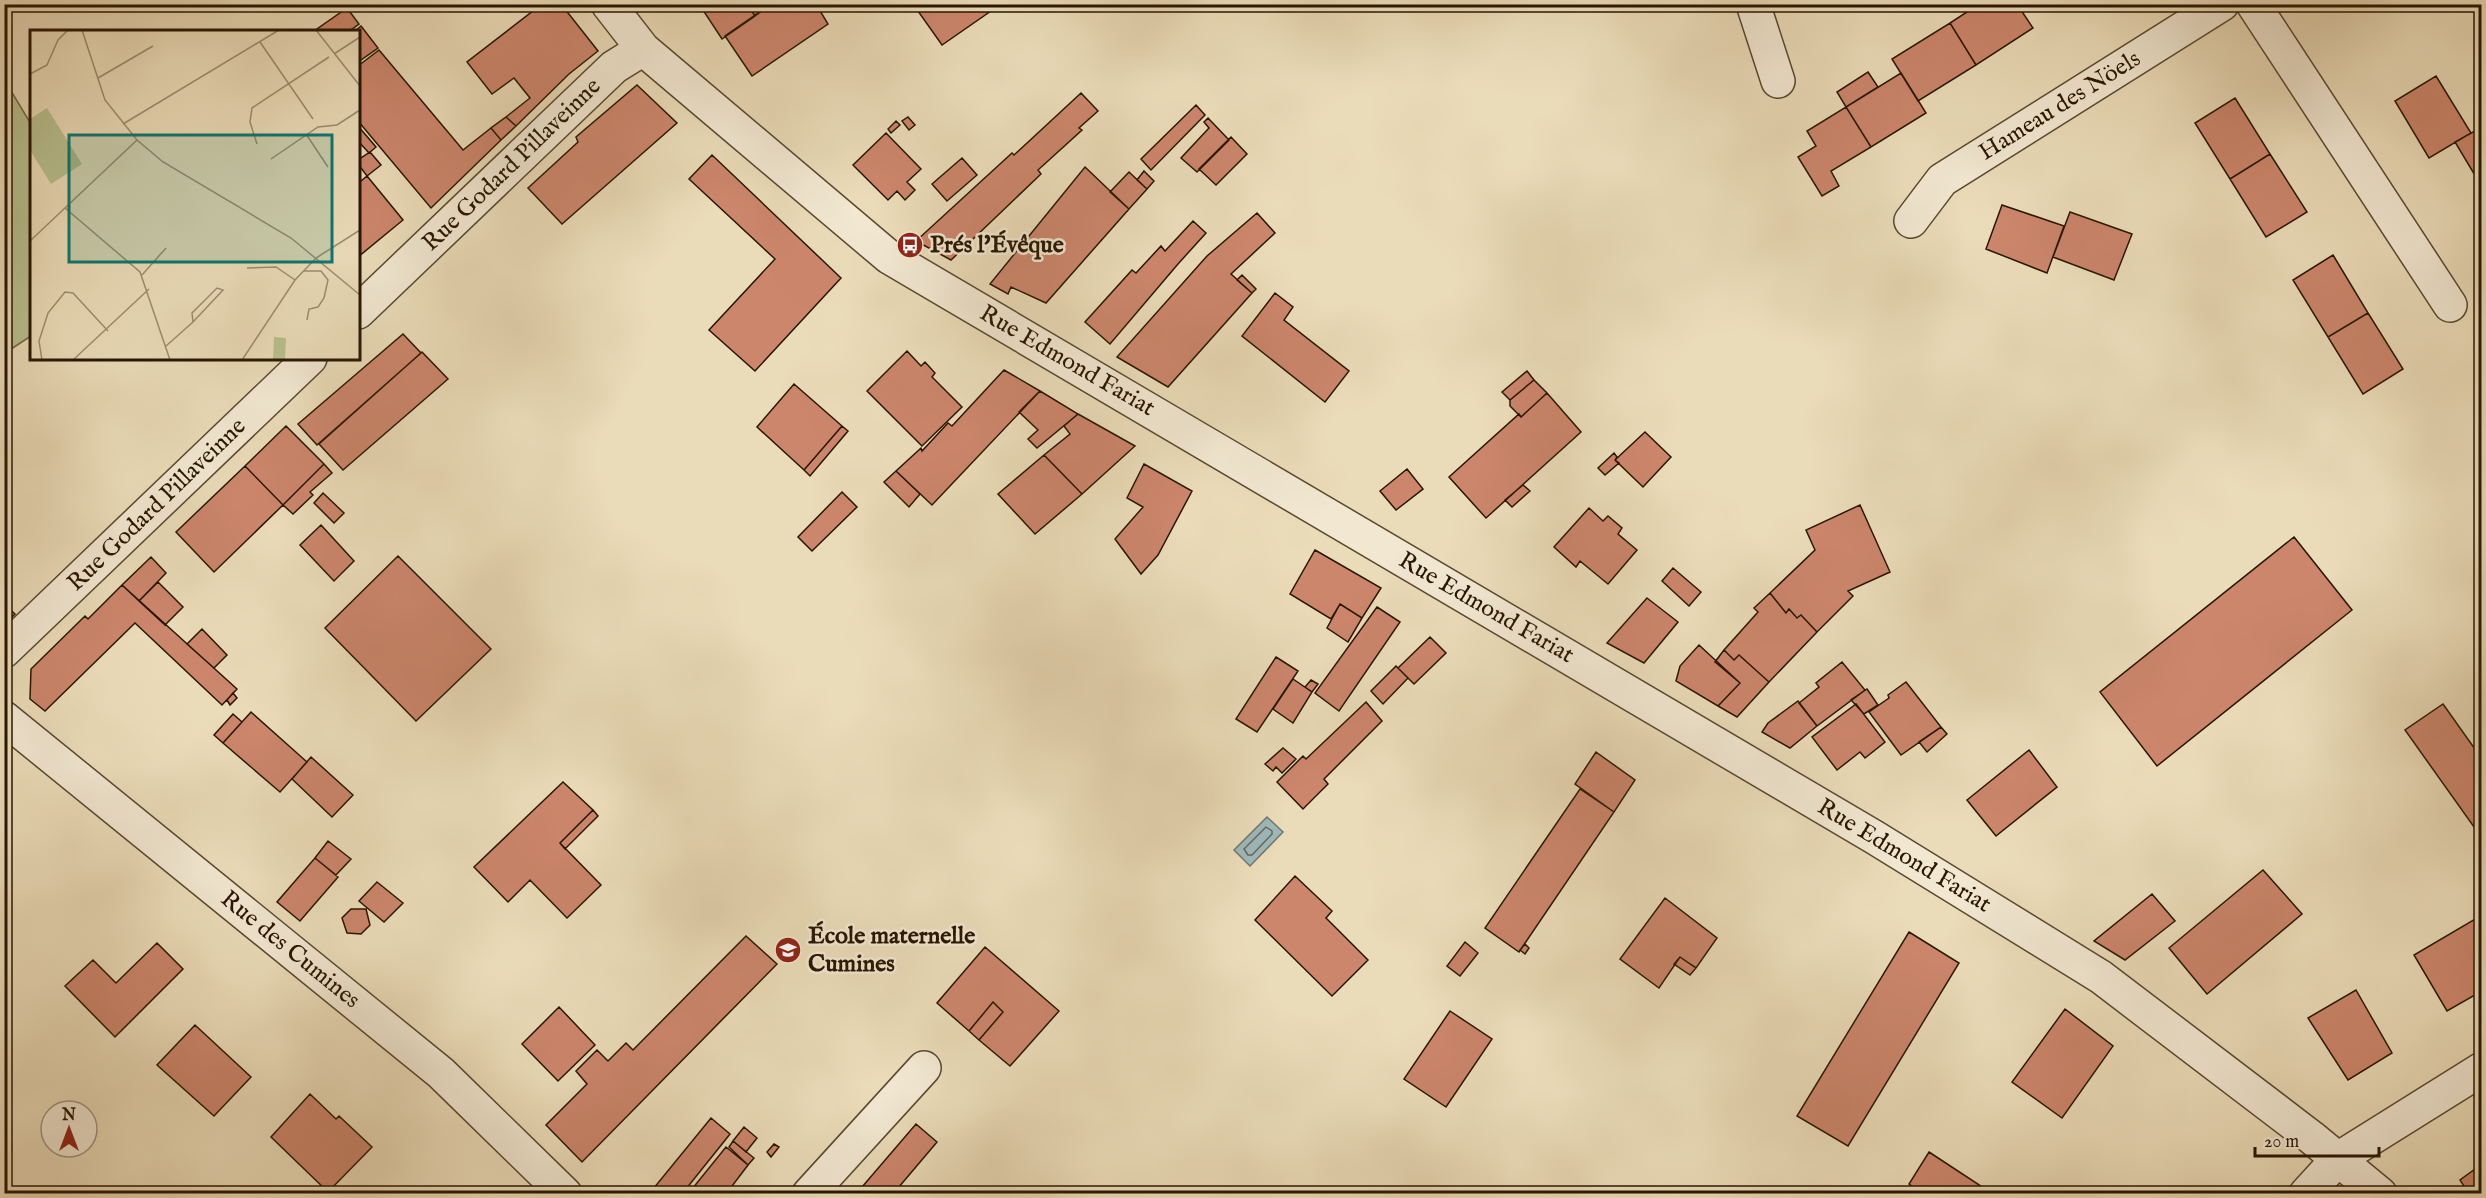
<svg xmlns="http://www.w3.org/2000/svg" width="2486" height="1198" viewBox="0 0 2486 1198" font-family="'IM FELL English',serif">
	<rect width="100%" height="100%" fill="#ebdcb9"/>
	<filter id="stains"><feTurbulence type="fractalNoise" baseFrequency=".00333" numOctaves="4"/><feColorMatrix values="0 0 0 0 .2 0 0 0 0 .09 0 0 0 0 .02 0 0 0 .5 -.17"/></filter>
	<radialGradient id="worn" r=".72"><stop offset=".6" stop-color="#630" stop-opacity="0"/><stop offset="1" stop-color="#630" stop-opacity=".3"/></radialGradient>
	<path fill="#b8c08f" stroke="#706b48" stroke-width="1.5" d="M5 81 31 124V336L5 353Z"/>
	<path fill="#9eb9bb" stroke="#6f7871" stroke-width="1.5" d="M1267 817 1283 832 1250 866 1234 850Z"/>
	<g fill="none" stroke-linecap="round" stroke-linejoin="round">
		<path stroke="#63685e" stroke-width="1.5" d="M1266 827 1272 831V834L1252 855H1248L1244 849Z"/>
	</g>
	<path fill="#cc866c" stroke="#281601" stroke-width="1.5" d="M542 4H561L598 51 569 74 516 126 506 117 530 98 514 78 492 94 467 62Z
		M699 4H747L755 16 722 39Z
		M747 4H771L755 16Z
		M771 4H816L828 24 752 76 725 36Z
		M913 4H1001L942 45Z
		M1979 4H2017L2033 28 1976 65 1950 23Z
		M347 8 359 24 348 32H319L317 29Z
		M1950 23 1976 65 1918 101 1892 59Z
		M361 26 378 48 358 62V32H354Z
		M379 50 463 150 491 128 501 140 431 208 358 121V66Z
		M1868 72 1878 87 1846 107 1837 92Z
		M1901 73 1926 113 1871 147 1846 107Z
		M2436 76 2471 133 2429 158 2395 101Z
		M637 85 677 123 562 224 528 188 578 142 576 137Z
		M1081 93 1098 111 1079 128 1082 130 1038 170 1041 174 951 260 916 241 1012 153 1014 155Z
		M2235 98 2270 154 2230 179 2195 123Z
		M1196 105 1205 115 1151 170 1141 159Z
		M1846 107 1871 147 1831 171 1839 186 1822 196 1798 157 1816 146 1807 131Z
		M506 117 516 126 501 140 491 128Z
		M908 117 915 125 909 130 902 121Z
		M1208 118 1229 140 1197 172 1181 158 1209 128 1204 122Z
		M896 121 900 125 891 133 888 129Z
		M358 126 376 147 369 153 358 141Z
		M2482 127V187L2455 142Z
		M886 133 921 169 907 182 915 190 905 200 897 191 888 200 853 165Z
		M1231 137 1247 154 1216 185 1199 169Z
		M370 152 381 165 367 176 358 164V160Z
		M2270 154 2307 212 2266 237 2230 179Z
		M712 155 841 278 755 371 709 330 775 259 689 179Z
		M962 158 977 175 947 201 932 184Z
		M1085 167 1129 209 1046 303 1011 287 1008 294 990 284Z
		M1144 171 1154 181 1147 189 1137 180Z
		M1129 172 1147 189 1129 209 1110 192Z
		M367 176 403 220 358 257V178L361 181Z
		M2002 205 2064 226 2047 273 1986 249Z
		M2070 212 2132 234 2114 280 2053 257Z
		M1257 213 1275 233 1231 274 1252 293 1168 387 1117 357 1207 256Z
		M1193 221 1206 233 1178 264 1110 344 1085 322 1132 270 1136 273 1161 246 1165 251Z
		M2333 255 2368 313 2328 337 2293 280Z
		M1242 275 1256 289 1252 293 1237 280Z
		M1275 293 1293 307 1284 320 1349 371 1325 402 1242 336Z
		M2368 313 2403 369 2363 394 2328 337Z
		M403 334 421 353 317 445 298 424Z
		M907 351 921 366 925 362 935 373 932 377 962 407 922 446 867 391Z
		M422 352 448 379 343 470 319 444Z
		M1004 370 1040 391 932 505 896 471 921 448 922 451 948 423 952 426Z
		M1527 371 1534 380 1510 400 1502 392Z
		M1534 380 1547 393 1521 417 1510 406V400Z
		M794 384 842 426 804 470 757 427Z
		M1040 391 1078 414 1037 448 1028 439 1038 430 1019 412Z
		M1547 393 1581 432 1486 518 1449 477 1519 414 1521 417Z
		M1078 414 1135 446 1082 494 1044 455 1070 434 1064 426Z
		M286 426 324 464 283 505 245 466Z
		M842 426 848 431 810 476 804 470Z
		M1645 432 1671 457 1643 487 1615 460Z
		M1614 453 1617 457 1615 460 1619 463 1605 475 1598 468Z
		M1044 455 1082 494 1035 534 998 494Z
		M324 464 332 473 310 492 313 495 293 514 283 505Z
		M1144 464 1192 491 1158 555 1141 574 1115 539 1143 507 1127 498Z
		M245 466 283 505 214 572 176 532Z
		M1407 469 1423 489 1396 510 1380 491Z
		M896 471 920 494 909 507 884 482Z
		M1523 485 1530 491 1512 507 1505 500Z
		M842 492 857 507 812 551 798 537Z
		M323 493 344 513 334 523 314 503Z
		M1860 505 1890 572 1848 591 1853 596 1817 632 1801 615 1797 618 1789 609 1786 613 1770 593 1815 550 1806 530Z
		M1589 508 1603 521 1608 516 1622 528 1618 534 1637 550 1608 584 1580 561 1576 567 1554 547Z
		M321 525 354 561 334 581 300 545Z
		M2294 537 2352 610 2157 766 2100 692Z
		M1315 550 1381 588 1362 618 1340 604 1331 619 1290 594Z
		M398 556 491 649 416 721 325 628Z
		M151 557 166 573 139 601 122 585Z
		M1673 568 1701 592 1689 606 1662 581Z
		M158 582 183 607 165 625 139 601Z
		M122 585 237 689 222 705 135 623 45 711 30 699 31 669 85 616 88 619Z
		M1770 593 1786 613 1789 609 1797 618 1801 615 1817 632 1769 682 1739 655 1734 660 1724 650 1758 612 1754 608Z
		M1647 598 1678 622 1644 663 1607 643Z
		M4 604 15 614 4 625Z
		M1340 604 1362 618 1348 642 1327 628Z
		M1377 607 1400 622 1339 711 1315 693Z
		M202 629 227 655 214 668 187 644Z
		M1430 637 1446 653 1414 684 1398 668Z
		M1699 645 1740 683 1718 706 1676 681 1680 666Z
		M1724 650 1734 660 1739 655 1769 682 1737 717 1718 706 1740 683 1715 662Z
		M1276 657 1298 671 1257 732 1236 719Z
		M1842 662 1865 690 1817 726 1799 703 1819 687 1816 683Z
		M1396 666 1408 678 1383 704 1371 691Z
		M1293 679 1312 692 1293 723 1273 709Z
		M1311 680 1318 684 1312 692 1305 687Z
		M1906 682 1941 727 1901 755 1869 712 1889 698 1888 695Z
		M1867 689 1878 705 1864 714 1851 700Z
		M233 693 237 698 230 705 227 700Z
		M1798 701 1817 726 1790 748 1762 732 1768 723Z
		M1366 702 1382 721 1324 779 1328 784 1303 809 1277 782 1303 756 1306 759Z
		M1856 704 1885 742 1865 758 1860 752 1837 770 1812 737Z
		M2443 704 2482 759V832L2479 834 2405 730Z
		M251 712 307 762 280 792 223 743Z
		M233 714 242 722 223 743 214 735Z
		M1941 727 1947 734 1927 752 1919 742Z
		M1283 748 1296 759 1282 773 1276 767 1273 771 1265 764Z
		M2029 750 2057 787 1996 836 1967 800Z
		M1596 752 1635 780 1614 812 1575 784Z
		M311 757 353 795 332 817 292 779Z
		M563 782 593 810 560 843 601 885 567 918 530 880 508 902 474 867Z
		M1580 789 1614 812 1519 952 1485 928Z
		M593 810 598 816 565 849 560 843Z
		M328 841 351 859 336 875 315 858Z
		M315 858 338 877 300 921 277 902Z
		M2263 870 2302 914 2207 994 2169 948Z
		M1295 876 1332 911 1326 918 1368 960 1332 996 1255 920Z
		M377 882 403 903 384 922 359 901Z
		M2152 894 2175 921 2125 960 2094 941Z
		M1665 898 1717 938 1696 968 1680 957 1659 988 1620 959Z
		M351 909H366L370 925 361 934 347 933 342 918Z
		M2482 915V978L2477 981 2482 991 2447 1011 2414 955Z
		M1909 932 1959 963 1848 1146 1797 1116Z
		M746 936 777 964 582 1162 546 1125 587 1084 576 1071 597 1050 608 1061 626 1043 633 1050Z
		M1465 942 1478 953 1460 976 1447 966Z
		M157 943 183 969 115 1037 65 986 93 960 116 983Z
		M1525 944 1529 948 1525 954 1520 950Z
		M985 947 1059 1011 1010 1066 979 1040 1003 1012 993 1002 969 1031 937 1003Z
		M1680 957 1696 968 1690 975 1674 964Z
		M2356 990 2392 1053 2348 1080 2308 1018Z
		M993 1002 1003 1012 979 1040 969 1031Z
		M559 1007 595 1045 558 1081 522 1044Z
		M2065 1009 2113 1046 2062 1118 2012 1082Z
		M1450 1011 1492 1039 1446 1107 1404 1079Z
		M195 1025 251 1077 214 1116 157 1065Z
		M310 1094 336 1119 339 1116 372 1147 328 1192 271 1137Z
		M711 1118 730 1134 682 1194H649Z
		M916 1124 937 1142 893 1194H856Z
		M744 1127 757 1138 746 1152 733 1141Z
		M733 1141 754 1158 748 1165 729 1147Z
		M774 1144 779 1147 771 1157 767 1152Z
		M726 1147 748 1165 726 1194H688Z
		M1929 1152 1993 1194H1924L1909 1184Z
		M2482 1164V1194H2469L2460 1180Z"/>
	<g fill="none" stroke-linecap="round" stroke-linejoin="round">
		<defs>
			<path id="minor" d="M608 4 643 49 889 257 1874 837 2101 977 2311 1137 2380 1194
				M1753 4 1778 81
				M2253 4 2450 305
				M1911 221 1942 180 2222 4
				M358 312 614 67 643 49
				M4 651 310 358
				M4 718 441 1073 565 1194
				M809 1194 924 1068
				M2306 1194 2338 1159 2482 1069"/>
		</defs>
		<use href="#minor" stroke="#59482f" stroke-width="36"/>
		<use href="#minor" stroke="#f2e8d2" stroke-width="33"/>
	</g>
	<defs>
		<symbol id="bus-disc" viewBox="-11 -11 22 22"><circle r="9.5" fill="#8f2418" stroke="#f2e8d2"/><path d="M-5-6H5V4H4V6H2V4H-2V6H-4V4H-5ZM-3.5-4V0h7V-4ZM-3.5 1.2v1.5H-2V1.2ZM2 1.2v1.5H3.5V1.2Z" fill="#fff"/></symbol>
		<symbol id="school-disc" viewBox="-11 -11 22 22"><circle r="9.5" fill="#8f2418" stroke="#f2e8d2"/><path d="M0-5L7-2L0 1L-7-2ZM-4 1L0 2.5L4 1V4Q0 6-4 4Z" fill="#fff"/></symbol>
	</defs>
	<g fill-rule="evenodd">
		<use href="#bus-disc" x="895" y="230" width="30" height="30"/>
		<use href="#school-disc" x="773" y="935" width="30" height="30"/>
	</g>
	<g text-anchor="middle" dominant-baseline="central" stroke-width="5" stroke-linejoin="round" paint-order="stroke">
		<g font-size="24" fill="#281601" stroke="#f2e8d2">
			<text transform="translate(2060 106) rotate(-32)">Hameau des Nöels</text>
			<text transform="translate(512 165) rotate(-44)">Rue Godard Pillaveinne</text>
			<text transform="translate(1067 361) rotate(30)">Rue Edmond Fariat</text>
			<text transform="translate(157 505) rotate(-44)">Rue Godard Pillaveinne</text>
			<text transform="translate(1486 608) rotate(30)">Rue Edmond Fariat</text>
			<text transform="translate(1904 856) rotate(31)">Rue Edmond Fariat</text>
			<text transform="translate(290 950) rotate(39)">Rue des Cumines</text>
		</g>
		<g font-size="24" font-weight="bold" fill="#281601" stroke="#f2e8d2" text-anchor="start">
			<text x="930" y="245">Prés l'Évêque</text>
			<text x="808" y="936">École maternelle<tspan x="808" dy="28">Cumines</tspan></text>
		</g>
	</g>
	<g transform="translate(30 30)">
		<rect width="330" height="330" fill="#ebdcb9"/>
		<path d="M17 78 52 134 21 154 0 120V89ZM244 307 256 308 255 330H243Z" fill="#b8c08f"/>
		<path fill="none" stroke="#9d8d6f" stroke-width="1.5" d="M52 0 75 70 107 110 133 132 261 208 330 265M286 0 330 56M230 12 283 89M304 24 330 7M0 44 17 35 28 10 38 0M68 48 123 16M93 94 249 0M276 104 298 137M227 114 220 92 222 78 299 27M241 129 288 97 307 95 330 80M35 178 110 242 140 330M0 211 107 110M217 238 246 237 265 250M274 241H291L298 250 294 268 288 277 279 279 277 290M112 245 136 218M136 316 163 292 162 283 187 258 193 260 163 292M12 330 9 311 18 283 35 262 43 263 78 301M43 330 119 259M212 330 265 250 286 228 330 200"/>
		<path fill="#0f766e" fill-opacity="0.15" stroke="#0f766e" stroke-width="3" d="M39 105H302V232H39Z"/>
		<rect width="330" height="330" fill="none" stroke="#281601" stroke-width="3"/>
	</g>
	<rect width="2486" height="1198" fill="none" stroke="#ebdcb9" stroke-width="24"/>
	<rect x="6" y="6" width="2474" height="1186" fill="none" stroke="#281601" stroke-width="3"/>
	<rect x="12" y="12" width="2462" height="1174" fill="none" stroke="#281601" stroke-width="1.5"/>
	<g transform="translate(69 1129)"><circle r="28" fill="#f2e8d2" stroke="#a1947e" stroke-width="1.5"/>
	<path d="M0-4.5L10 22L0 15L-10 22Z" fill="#8f2418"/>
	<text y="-9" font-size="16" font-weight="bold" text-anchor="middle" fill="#281601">N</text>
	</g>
	<path d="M2255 1147v9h124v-9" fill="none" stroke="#281601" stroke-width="3"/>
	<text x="2264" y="1147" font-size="18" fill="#281601" stroke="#f2e8d2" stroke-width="4.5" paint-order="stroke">20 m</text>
	<rect width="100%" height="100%" filter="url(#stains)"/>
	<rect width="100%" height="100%" fill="url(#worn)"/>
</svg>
